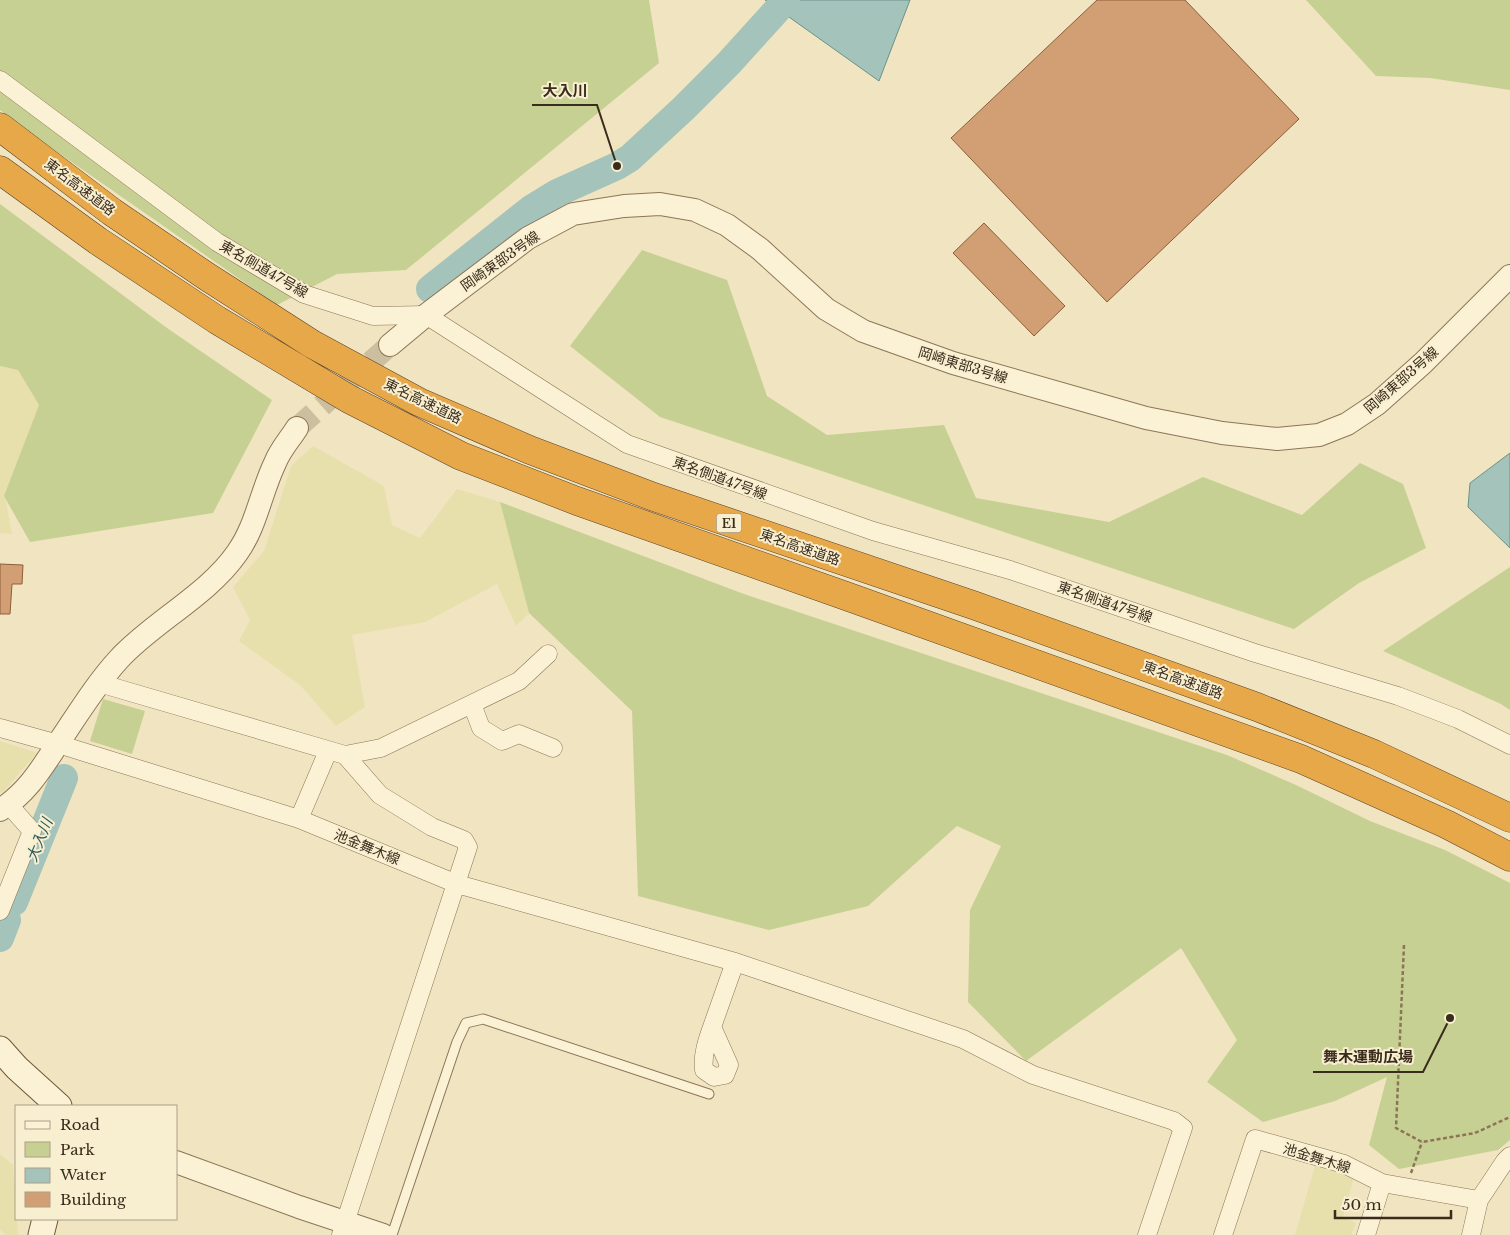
<svg xmlns="http://www.w3.org/2000/svg" width="1510" height="1235" viewBox="0 0 1510 1235" font-family="'Libre Baskerville','Noto Sans JP',serif">
	<rect width="100%" height="100%" fill="#f1e4c0"/>
	<path fill="#e7e0ad" d="M0 366 18 370 39 405 5 496 12 534 0 533Z
		M313 446 384 486 392 525 420 538 457 489 500 502 529 613 516 626 497 584 425 622 352 635 365 707 336 726 300 685 239 641 250 620 233 587 264 551 291 466Z
		M0 741 37 753 4 791 0 793Z
		M0 1154 13 1165 18 1235H6L0 1230Z
		M1315 1166 1354 1177 1343 1217 1356 1223 1351 1235H1295Z"/>
	<path fill="#c7d093" d="M0 0H649L659 63 406 270 337 274 277 305 27 131 0 110Z
		M1306 0H1510V90L1430 78 1376 76Z
		M0 204 167 328 272 400 213 513 30 542 4 496 39 405 18 370 0 366Z
		M642 250 727 280 767 396 827 435 944 425 976 498 1109 522 1203 477 1302 515 1360 463 1403 484 1426 548 1359 583 1294 629 660 417 570 346Z
		M500 502 744 594 1227 755 1296 785 1370 821 1445 850 1510 883V1140L1498 1150 1399 1169 1369 1145 1387 1077 1335 1101 1263 1122 1207 1082 1237 1040 1181 948 1026 1061 968 1002 970 910 1001 846 957 826 868 906 769 930 638 896 632 711 529 613Z
		M1510 567V710L1501 704 1383 651Z
		M103 699 145 711 132 754 90 741Z"/>
	<path fill="#a3c3bb" stroke="#6a9289" d="M765 0H910L879 81Z
		M1510 453V548L1468 507 1470 483Z"/>
	<g fill="none" stroke-linecap="round" stroke-linejoin="round">
		<path stroke="#a3c3bb" stroke-width="28" d="M430 289 531 209 557 193 617 166 630 158 684 108 729 63 786 0
			M14 902 64 778
			M0 938 7 920"/>
	</g>
	<path fill="#d29e73" stroke="#8d5e3a" d="M1097 0H1185L1299 119 1107 302 951 138Z
		M984 223 1065 306 1034 336 953 253Z
		M0 564 23 565 22 584H12L10 614H0Z"/>
	<g fill="none" stroke-linecap="round" stroke-linejoin="round">
		<path stroke="#ccbf9f" stroke-width="22" stroke-dasharray="22 11" stroke-linecap="butt" d="M297 428 390 345"/>
		<defs>
			<path id="service" d="M392 1235 457 1042 466 1023 483 1019 709 1094"/>
			<path id="minor" d="M0 80 217 242 304 294 373 316 426 315 627 444 873 531 1010 570 1255 653 1398 696 1458 719 1510 745
				M99 683 345 755 381 748 519 681 548 654
				M472 704 481 728 502 741 519 734 553 748
				M0 728 58 744 299 819 457 884 735 962 963 1039 1033 1075 1174 1121 1183 1128 1147 1235
				M299 819 328 751
				M0 911 32 831 8 804
				M712 1027 729 1065 725 1075 714 1077 704 1070C702 1056 707 1041 712 1027Z
				M712 1027 735 962
				M341 1235 468 847 464 840 432 827 380 795 345 755
				M1223 1235 1255 1139 1344 1164 1382 1183 1479 1200
				M1366 1235 1382 1183
				M1471 1235 1479 1200 1505 1161 1510 1156"/>
			<path id="tertiary" d="M390 345 426 315 528 238 573 214 624 206 660 204 695 210 727 225 760 249 826 309 863 331 953 363 1146 418 1222 433 1277 439 1319 435 1347 424 1377 404 1423 363 1510 276
				M0 810C28 792 41 769 59 742 78 714 96 684 119 659 153 622 208 595 237 553 256 527 261 492 275 463 280 450 290 439 297 428
				M176 1162 299 1207 383 1235"/>
			<path id="secondary" d="M0 1049 17 1068 59 1106
				M41 1235 45 1219"/>
			<path id="motorway" d="M0 127 112 212 206 276 312 344 419 402 530 450 654 497 973 605 1257 707 1374 754 1510 818
				M0 170 98 241 217 320 349 399 461 456 577 501 846 596 1301 759 1446 824 1510 857"/>
		</defs>
		<use href="#service" stroke="#8c7557" stroke-width="11"/>
		<use href="#minor" stroke="#8c7557" stroke-width="19"/>
		<use href="#tertiary" stroke="#8c7557" stroke-width="24"/>
		<use href="#secondary" stroke="#6e563a" stroke-width="27"/>
		<use href="#motorway" stroke="#59422b" stroke-width="29"/>
		<path stroke="#8c7557" stroke-width="2.5" stroke-dasharray="4 2.5" stroke-linecap="butt" d="M1404 945 1396 1128 1422 1142 1475 1133 1510 1117
			M1411 1173 1422 1142"/>
		<use href="#service" stroke="#fbf1d4" stroke-width="9"/>
		<use href="#minor" stroke="#fbf1d4" stroke-width="18"/>
		<use href="#tertiary" stroke="#fbf1d4" stroke-width="22"/>
		<use href="#secondary" stroke="#fbf1d4" stroke-width="25"/>
		<use href="#motorway" stroke="#e7a84a" stroke-width="28"/>
	</g>
	<g text-anchor="middle" dominant-baseline="central" stroke-width="4" stroke-linejoin="round" paint-order="stroke">
		<rect fill="#f8eed0" stroke="#736652" stroke-width="1" x="716.5" y="513.5" width="25" height="19" rx="4"/>
		<g font-size="12" font-weight="bold" fill="#3a2c1c">
			<text x="729" y="523">E1</text>
		</g>
		<g font-size="14" fill="#3a2c1c" stroke="#f8eed0">
			<text transform="translate(80 187) rotate(37)">東名高速道路</text>
			<text transform="translate(500 261) rotate(-35)">岡崎東部3号線</text>
			<text transform="translate(264 269) rotate(30)">東名側道47号線</text>
			<text transform="translate(963 365) rotate(17)">岡崎東部3号線</text>
			<text transform="translate(1401 380) rotate(-41)">岡崎東部3号線</text>
			<text transform="translate(423 401) rotate(26)">東名高速道路</text>
			<text transform="translate(720 478) rotate(20)">東名側道47号線</text>
			<text transform="translate(800 547) rotate(19)">東名高速道路</text>
			<text transform="translate(1105 602) rotate(19)">東名側道47号線</text>
			<text transform="translate(1183 680) rotate(20)">東名高速道路</text>
			<text transform="translate(367 847) rotate(22)">池金舞木線</text>
			<text transform="translate(1317 1158) rotate(17)">池金舞木線</text>
		</g>
		<g font-size="15" font-style="italic" fill="#2a5b5a" stroke="#f8eed0">
			<text transform="translate(39 840) rotate(-68)">大入川</text>
		</g>
	</g>
	<path fill="none" stroke="#3a2c1c" stroke-width="2" d="M617 166L597 105H532M1450 1018L1423 1072H1313"/>
	<g fill="#3a2c1c" stroke="#f8eed0" stroke-width="2">
		<circle cx="617" cy="166" r="5"/>
		<circle cx="1450" cy="1018" r="5"/>
	</g>
	<g font-size="15" text-anchor="middle" font-weight="bold" fill="#3a2c1c" stroke="#f8eed0" stroke-width="4" stroke-linejoin="round" paint-order="stroke">
		<text x="565" y="96">大入川</text>
		<text x="1368" y="1062">舞木運動広場</text>
	</g>
	<rect x="15" y="1105" width="162" height="115" fill="#f8eed0" stroke="#aca088"/>
	<rect x="25" y="1121" width="25" height="8" fill="#fbf1d4" stroke="#aca088"/>
	<text x="60" y="1130" font-size="15" fill="#3a2c1c">Road</text>
	<rect x="25" y="1142" width="25" height="15" fill="#c7d093" stroke="#aca088"/>
	<text x="60" y="1155" font-size="15" fill="#3a2c1c">Park</text>
	<rect x="25" y="1168" width="25" height="15" fill="#a3c3bb" stroke="#aca088"/>
	<text x="60" y="1180" font-size="15" fill="#3a2c1c">Water</text>
	<rect x="25" y="1192" width="25" height="15" fill="#d29e73" stroke="#aca088"/>
	<text x="60" y="1205" font-size="15" fill="#3a2c1c">Building</text>
	<path d="M1335 1210v8h116v-8" fill="none" stroke="#3a2c1c" stroke-width="2.5"/>
	<text x="1342" y="1210" font-size="15" fill="#3a2c1c" stroke="#f8eed0" stroke-width="4" paint-order="stroke">50 m</text>
</svg>
